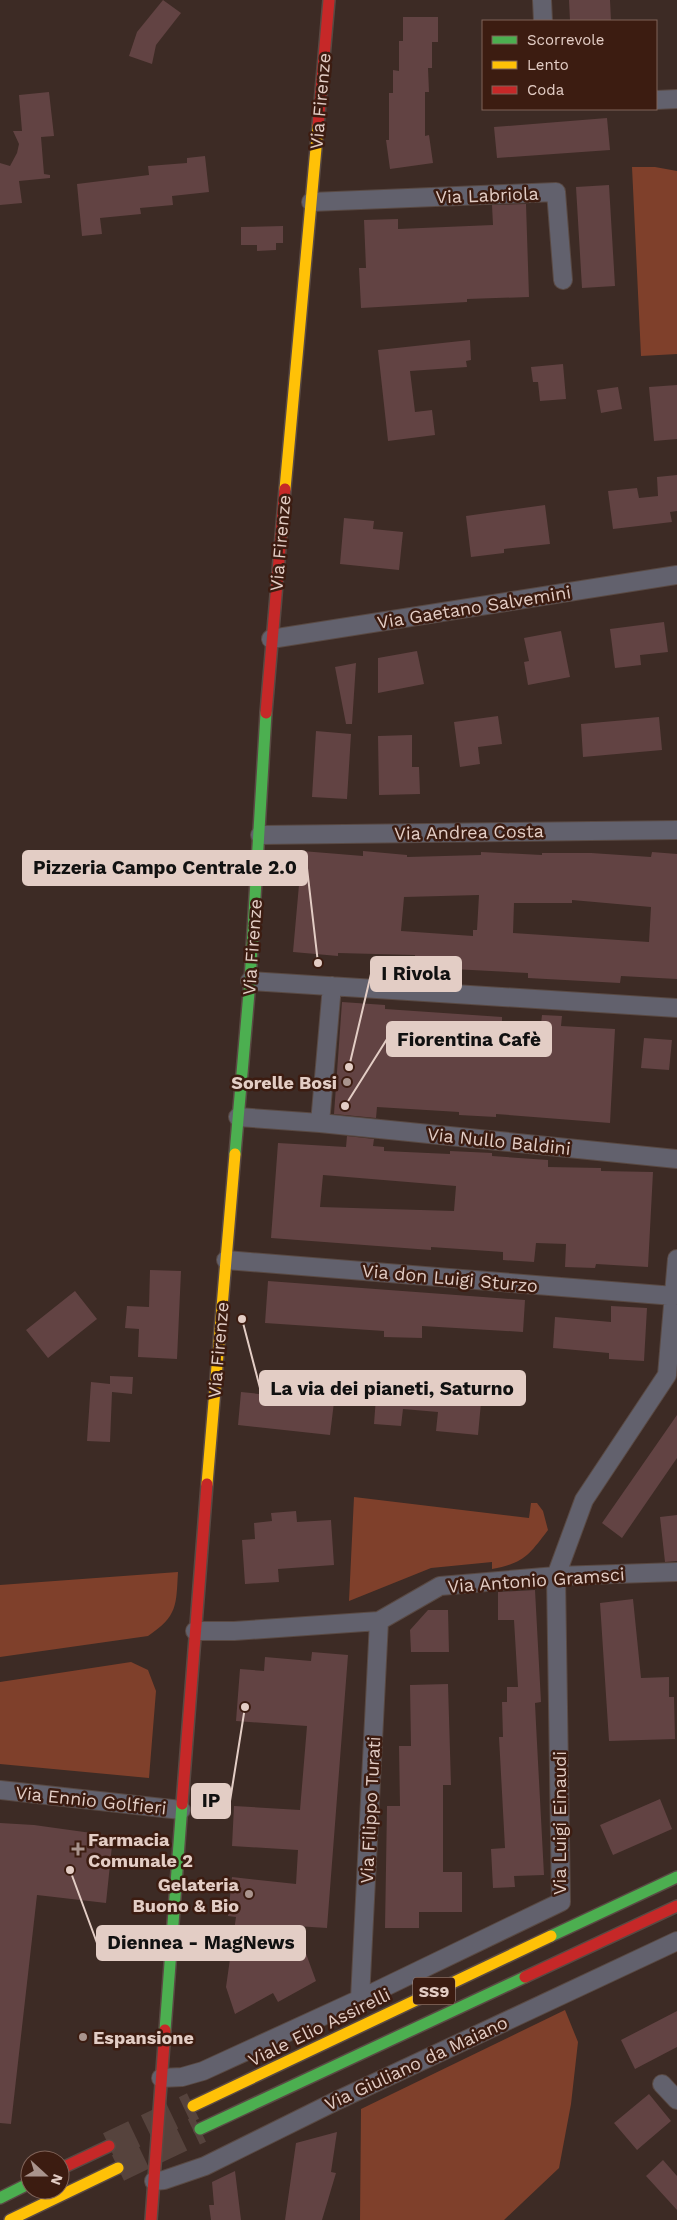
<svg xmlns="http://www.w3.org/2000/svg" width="677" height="2220" viewBox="0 0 677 2220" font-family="'Work Sans',sans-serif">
	<rect width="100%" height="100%" fill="#3d2b25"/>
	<path fill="#7f402b" d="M632 167H655L677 171V354L641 356Z
		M354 1497 529 1518 531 1503H537L543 1511 548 1530C529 1555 524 1563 492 1569V1562L431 1568 349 1601Z
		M178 1572C176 1605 178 1616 148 1636L0 1657V1585Z
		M131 1662 148 1670 156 1691 149 1778 0 1764V1682Z
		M565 2010 578 2042 571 2104 559 2168 504 2220H360L361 2109Z"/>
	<path fill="#624343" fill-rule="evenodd" d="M163 0 181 13 156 45 152 64 129 56 137 32Z
		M569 0H610L611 21H570Z
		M403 17H438V42H432V68H428L429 92H425V136L429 135 433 163 390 169 386 140H389V93H393V70L399 71V41H403Z
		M49 92 54 136 41 137 44 174 50 175V178L19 181 22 203 0 205V163L10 166 17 153 19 144 13 131H22L19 95Z
		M607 118 610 150 497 158 494 127Z
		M205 156 209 192 172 196 173 205 140 208 141 214 100 218 102 234 82 236 77 184 149 175 148 166 187 163V158Z
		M609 185 615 286 582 288 576 187Z
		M526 204 529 297 467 299V302L361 308 359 268H366L364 220 398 219V229L493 225 492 205Z
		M283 226V243H276V250L257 251V245H241V227Z
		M470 340 471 360 466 361 467 367 410 371 415 412 432 410 435 435 388 441 378 350Z
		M563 364 566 399 540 401 538 382H533L531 367Z
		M677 385V439L654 441 649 387Z
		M618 387 622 409 601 413 597 390Z
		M677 475V511L670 512 672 522 613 529 608 491 637 488 639 498 658 496 657 477Z
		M545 505 550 544 504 549V553L471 557 466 516Z
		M344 518 374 521 373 529 403 532 399 570 340 564Z
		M664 622 668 652 640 655 641 665 615 668 610 629Z
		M561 631 570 677 528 685 524 662 529 661 524 638Z
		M417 651 424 684 378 693V658Z
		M356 663 352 724H346L335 667Z
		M498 716 502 744 478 747 480 764 460 767 454 722Z
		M659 717 662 750 583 757 581 724Z
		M316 731 351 734 347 799 312 797Z
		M412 735V767H419L420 794 379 795 378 736Z
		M302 851 363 856V851L407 855V857L481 855V852L542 855V853H591L651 857 652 852 677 854V979L621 976 620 983 528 978V973L414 967 415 955 338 953V956L293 952ZM479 895 477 930H473V936L401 931 404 897ZM572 900 651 907 649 942 513 933 514 903H572Z
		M342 1002 385 1005V1009L502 1017V1022L541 1024 542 1015 562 1016 561 1026 615 1029 610 1123 496 1114V1117L459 1115V1112L377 1107 376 1118 334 1114Z
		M644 1038 672 1040 669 1070 641 1068Z
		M347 1136 374 1139 373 1146 384 1147V1151L450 1154V1151L492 1153V1156L548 1160V1167L601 1168V1171L653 1172 648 1267 596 1264 595 1268 565 1267 566 1244 536 1243 534 1262 503 1260V1252L431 1247V1250L271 1238 278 1143 346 1147ZM323 1175 456 1186 454 1211 320 1207Z
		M150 1270 181 1271 177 1359 138 1357 139 1329 125 1328 127 1306 149 1307Z
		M268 1281 525 1300 523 1332 422 1326V1338L384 1337V1331L265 1323Z
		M75 1291 97 1319 48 1358 26 1330Z
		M611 1306 647 1308 644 1361 609 1359V1353L553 1348 555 1317 611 1322Z
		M378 1371 407 1373 406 1381 442 1384V1378L483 1381 478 1435 436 1431 438 1412 403 1409 401 1426 374 1424Z
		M110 1376 133 1377 132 1394 112 1392 110 1442 87 1441 91 1382 110 1384Z
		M241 1392 334 1402 330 1435 238 1425Z
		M677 1415V1458L622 1538 602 1523Z
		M296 1511 297 1522 331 1520 334 1565 278 1569 279 1582 245 1584 242 1540 255 1539 254 1523 272 1521 271 1513Z
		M677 1515V1561L665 1562 660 1517Z
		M535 1590 541 1702 535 1703 536 1724 544 1875 514 1876 515 1887 493 1888 491 1849 505 1848 499 1737H503L502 1702H507V1687H518L514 1620H498V1592Z
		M633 1599 641 1678 669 1677V1697H674L675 1739 609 1741 600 1603Z
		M428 1610H448L449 1652H411L410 1630Z
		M312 1652 348 1655 327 1928 296 1926 316 1981 278 2002 273 1993 235 2014 226 1987 236 1917 228 1916 232 1877 296 1884 298 1850 232 1846 234 1806 300 1810 307 1726 236 1721 240 1669 264 1671 265 1657 311 1661Z
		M448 1684 451 1785H443V1872H462V1912H419V1928H385L387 1806H400L399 1746H411L410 1685Z
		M660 1799 672 1829 613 1855 600 1825Z
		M0 1823 34 1825 113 1836 106 1903 37 1895 11 2124 0 2123Z
		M677 2011V2047L635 2069 621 2040Z
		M649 2094 671 2121 637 2150 614 2123Z
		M337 2132 331 2172 336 2173 322 2220H285L296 2143Z
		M663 2160 677 2176V2210L646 2176Z
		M235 2171 241 2220H211L209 2205H214L212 2182Z"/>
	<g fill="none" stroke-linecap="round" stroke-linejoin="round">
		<path stroke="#56433d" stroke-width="28" stroke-dasharray="28 14" stroke-linecap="butt" d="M109 2146 193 2106
			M118 2168 200 2129"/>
		<defs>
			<path id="street" d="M542 0 543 21
				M656 100 677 99
				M311 202 556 192 563 280
				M271 639 677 575
				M260 835 677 830
				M250 981 677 1008
				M238 1117 320 1123 677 1159
				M320 1123 332 986
				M226 1260 674 1296
				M195 1631H234L379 1621 440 1586 556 1576 677 1572
				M0 1790 181 1810
				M360 1999 379 1621
				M161 2078 182 2077 203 2071 360 1999 561 1902 556 1576 584 1500 667 1375 677 1259
				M662 2084 677 2100
				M154 2181 164 2180 205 2166 334 2102 677 1941"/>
			<path id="fast" d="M235 1154 250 981 266 713
				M551 1936 677 1877
				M165 2030 182 1804
				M200 2129 525 1977
				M0 2198 30 2183"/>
			<path id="slow" d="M285 489 318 126
				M207 1484 235 1154
				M193 2106 551 1936
				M10 2220 118 2168"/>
			<path id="jam" d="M318 126 329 0
				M266 713 285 489
				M182 1804 207 1484
				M525 1977 677 1906
				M60 2169 109 2146
				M151 2220 165 2030"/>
		</defs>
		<use href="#street" stroke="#594943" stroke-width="20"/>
		<use href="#fast" stroke="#594943" stroke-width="14"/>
		<use href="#slow" stroke="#594943" stroke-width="14"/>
		<use href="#jam" stroke="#594943" stroke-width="14"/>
		<use href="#street" stroke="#62616d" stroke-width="18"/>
		<use href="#fast" stroke="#4caf50" stroke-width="11"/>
		<use href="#slow" stroke="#ffc107" stroke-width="11"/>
		<use href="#jam" stroke="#c62828" stroke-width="11"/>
	</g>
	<g fill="#a9948d" stroke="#3c1c11" stroke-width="2">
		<circle cx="347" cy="1082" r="5"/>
		<path d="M75.5 1841.5h5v5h5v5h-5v5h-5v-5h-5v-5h5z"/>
		<circle cx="249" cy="1894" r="5"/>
		<circle cx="83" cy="2037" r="5"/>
	</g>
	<g text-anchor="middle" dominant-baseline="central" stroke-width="5" stroke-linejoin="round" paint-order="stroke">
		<rect fill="#3c1c11" stroke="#b1988f" stroke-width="1" x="413" y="1977.5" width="42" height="27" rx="4"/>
		<g font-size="16" font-weight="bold" fill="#e3cdc5">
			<text x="434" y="1991">SS9</text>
		</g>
		<g font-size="18" fill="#e3cdc5" stroke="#3c1c11">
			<text transform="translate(320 101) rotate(-85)">Via Firenze</text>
			<text transform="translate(487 195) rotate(-2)">Via Labriola</text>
			<text transform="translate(280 543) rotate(-85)">Via Firenze</text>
			<text transform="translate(474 607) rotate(-9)">Via Gaetano Salvemini</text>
			<text transform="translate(469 832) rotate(-1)">Via Andrea Costa</text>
			<text transform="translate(252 947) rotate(-86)">Via Firenze</text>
			<text transform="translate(499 1141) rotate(6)">Via Nullo Baldini</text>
			<text transform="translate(450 1278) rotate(5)">Via don Luigi Sturzo</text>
			<text transform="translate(218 1350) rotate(-85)">Via Firenze</text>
			<text transform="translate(536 1580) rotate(-4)">Via Antonio Gramsci</text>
			<text transform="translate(91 1800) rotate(6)">Via Ennio Golfieri</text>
			<text transform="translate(370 1810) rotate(-87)">Via Filippo Turati</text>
			<text transform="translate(559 1823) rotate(-90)">Via Luigi Einaudi</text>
			<text transform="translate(319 2027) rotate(-26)">Viale Elio Assirelli</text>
			<text transform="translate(416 2063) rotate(-25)">Via Giuliano da Maiano</text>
		</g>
		<g font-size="18" font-weight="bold" fill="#e3cdc5" stroke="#3c1c11" text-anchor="end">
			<text x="337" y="1082">Sorelle Bosi</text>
			<text x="88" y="1839" text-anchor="start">Farmacia<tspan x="88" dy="21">Comunale 2</tspan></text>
			<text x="239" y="1884">Gelateria<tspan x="239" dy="21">Buono &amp; Bio</tspan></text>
			<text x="93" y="2037" text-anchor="start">Espansione</text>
		</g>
	</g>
	<path fill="none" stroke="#e3cdc5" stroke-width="2" d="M318 963L307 868M349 1067L371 974M345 1106L387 1039M242 1319L260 1388M245 1707L230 1801M70 1870L97 1943"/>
	<g fill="#e3cdc5" stroke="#3c1c11" stroke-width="2">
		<circle cx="318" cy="963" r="5"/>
		<circle cx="349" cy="1067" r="5"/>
		<circle cx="345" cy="1106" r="5"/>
		<circle cx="242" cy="1319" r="5"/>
		<circle cx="245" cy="1707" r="5"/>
		<circle cx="70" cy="1870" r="5"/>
	</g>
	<g fill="#e3cdc5" stroke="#e3cdc5" stroke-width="2">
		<rect x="23" y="851" width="284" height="34" rx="5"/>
		<rect x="371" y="957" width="90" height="34" rx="5"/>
		<rect x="387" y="1022" width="164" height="34" rx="5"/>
		<rect x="260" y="1371" width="265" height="34" rx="5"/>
		<rect x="192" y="1784" width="38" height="34" rx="5"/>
		<rect x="97" y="1926" width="208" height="34" rx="5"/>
	</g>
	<g font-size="19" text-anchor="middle" font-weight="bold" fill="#111">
		<text x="165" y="874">Pizzeria Campo Centrale 2.0</text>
		<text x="416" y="980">I Rivola</text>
		<text x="469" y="1046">Fiorentina Cafè</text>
		<text x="392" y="1395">La via dei pianeti, Saturno</text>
		<text x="211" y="1807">IP</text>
		<text x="201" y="1949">Diennea - MagNews</text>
	</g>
	<rect x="482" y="20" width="175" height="90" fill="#3c1c11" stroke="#7f6359"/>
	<rect x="492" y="36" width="25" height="8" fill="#4caf50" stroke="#7f6359"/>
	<text x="527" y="45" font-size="15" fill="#e3cdc5">Scorrevole</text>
	<rect x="492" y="61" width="25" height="8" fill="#ffc107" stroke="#7f6359"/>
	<text x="527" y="70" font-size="15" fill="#e3cdc5">Lento</text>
	<rect x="492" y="86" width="25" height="8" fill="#c62828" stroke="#7f6359"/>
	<text x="527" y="95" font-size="15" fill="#e3cdc5">Coda</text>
	<g transform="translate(45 2175) rotate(111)"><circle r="24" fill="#3c1c11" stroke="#7f6359"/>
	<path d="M0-4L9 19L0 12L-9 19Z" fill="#a9948d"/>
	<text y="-8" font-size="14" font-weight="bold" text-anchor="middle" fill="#e3cdc5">N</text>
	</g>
</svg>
